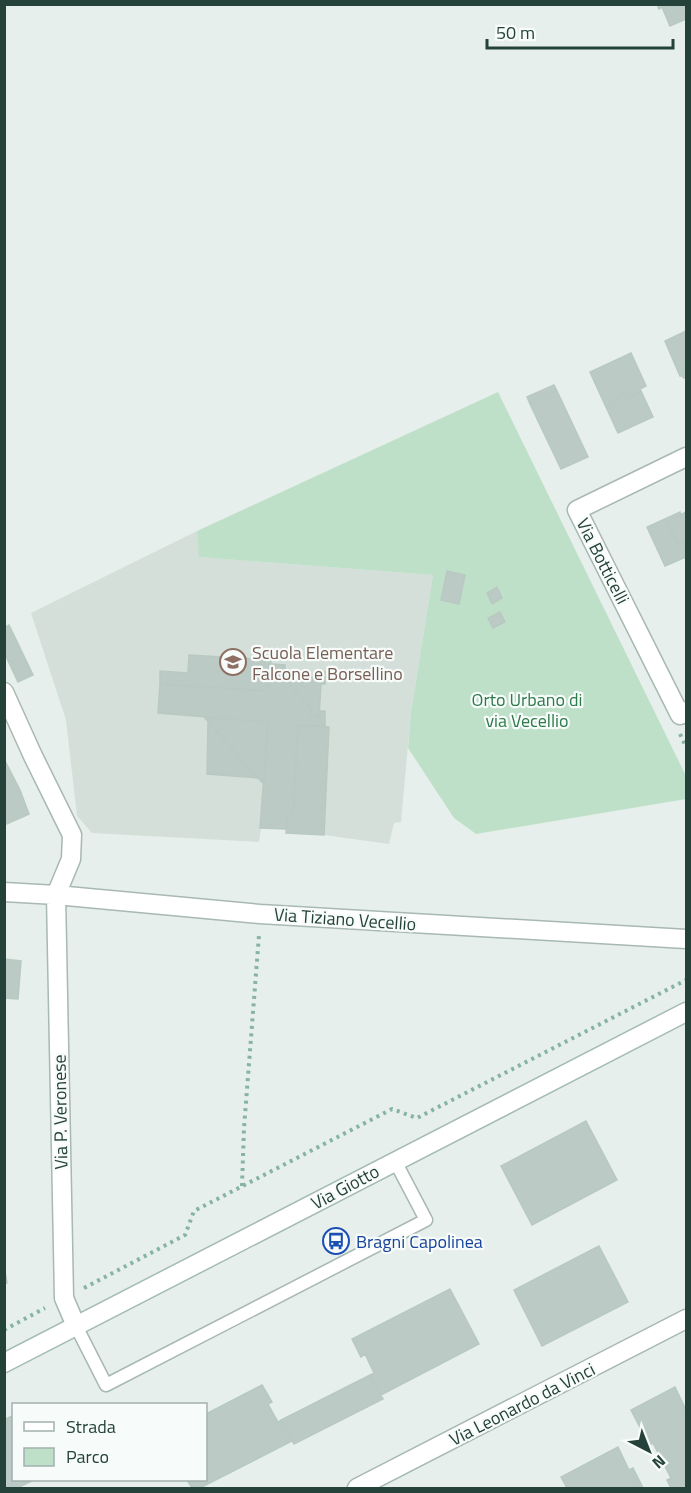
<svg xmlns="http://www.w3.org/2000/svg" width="691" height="1493" viewBox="0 0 691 1493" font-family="'Titillium Web',sans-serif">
	<rect width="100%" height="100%" fill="#e6efeb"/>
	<path fill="#d4dfda" d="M197 531 200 557 433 575 411 712 401 822 394 823 389 844 324 835 286 833V829L261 828 259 842 92 833 77 816 66 720 31 613Z"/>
	<path fill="#bfe0c8" d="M498 392 686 776V799L476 834 454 818 408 748 411 712 433 575 199 557 197 531Z"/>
	<path fill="#bbcac4" stroke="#b8c9c2" stroke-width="1.5" d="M657 4H686V19L670 26 662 7 659 9Z
		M686 331V377L684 378 682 376H680L665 341Z
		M631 353 646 386 640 389 641 391 631 396 620 392 615 404 606 407 590 372Z
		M554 385 557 391 530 404 527 397Z
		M557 391 588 457 561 469 530 404Z
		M641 391 653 417 618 433 606 407 615 404 620 392 631 396Z
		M680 512 681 515 667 522 678 545 683 542 686 549V557L665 566 647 527Z
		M686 512V549L683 542 678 545 667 522Z
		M447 571 465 575 459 604 441 600Z
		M497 587 502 598 492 604 487 593Z
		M500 612 505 622 493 628 488 618Z
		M9 625 33 675 18 682 4 652V628Z
		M189 655 271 660 269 691 160 684V671L188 673Z
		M271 664 285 665V672H280L279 680 285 679 311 709 310 716 319 717 320 711H325V726L298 725 293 813H288L286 829 260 828 268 722 158 713 160 684 269 691Z
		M280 672 313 674 314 672H325V684H321L319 717 310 716 311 709 285 679 279 680Z
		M204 717 268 722 264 784 258 778Z
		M208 722 258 778 207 774Z
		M298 725 329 727 324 835 286 833 288 813H293Z
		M4 759 20 790 29 814 4 825Z
		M4 959 21 961 18 999 4 998Z
		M586 1121 617 1180 532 1225 501 1166Z
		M599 1246 628 1302 542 1346 514 1290Z
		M4 1265 7 1283H4Z
		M450 1289 479 1344 381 1395 370 1375 374 1373 365 1354 361 1357 352 1339Z
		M370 1375 383 1399 294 1444 281 1420Z
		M262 1385 272 1402 268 1404 278 1422 281 1420 292 1441 200 1488H192L187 1480H206V1414Z
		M675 1387 686 1410V1488H671L667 1480 671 1478 653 1443 649 1445 631 1410Z
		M14 1415V1480H34L17 1488H4V1420Z
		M618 1447 629 1470 633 1468 643 1488H567L561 1477Z"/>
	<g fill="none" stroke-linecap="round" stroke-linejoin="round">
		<defs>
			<path id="lane" d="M76 1326 106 1385 426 1220 395 1161"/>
			<path id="street" d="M686 457 577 510 680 715 686 711
				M4 692 33 756 72 835 71 859 56 895 64 1298 76 1326
				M4 892 56 895 260 914 686 939
				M357 1488 686 1319"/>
			<path id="secondary" d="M4 1363 686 1012"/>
		</defs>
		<use href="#lane" stroke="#a8b8b2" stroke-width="15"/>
		<use href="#street" stroke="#a8b8b2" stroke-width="21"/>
		<use href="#secondary" stroke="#a4bbb3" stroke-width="21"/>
		<path stroke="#86b3a5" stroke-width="4" stroke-dasharray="3 4.5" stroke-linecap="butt" d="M680 734 686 747
			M242 1186 244 1128 259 935
			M84 1288 185 1235 194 1211 392 1109 417 1118 686 980
			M4 1330 45 1308"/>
		<use href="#lane" stroke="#fff" stroke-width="12"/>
		<use href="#street" stroke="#fff" stroke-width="18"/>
		<use href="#secondary" stroke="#fff" stroke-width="18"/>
	</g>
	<defs>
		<symbol id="school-ring" viewBox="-11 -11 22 22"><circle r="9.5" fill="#f7fbf9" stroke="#8d6e63" stroke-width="1.5"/><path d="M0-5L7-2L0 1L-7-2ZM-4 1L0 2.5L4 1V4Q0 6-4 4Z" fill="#8d6e63"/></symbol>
		<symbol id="bus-ring" viewBox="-11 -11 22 22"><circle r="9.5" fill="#f7fbf9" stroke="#1a4fb4" stroke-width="1.5"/><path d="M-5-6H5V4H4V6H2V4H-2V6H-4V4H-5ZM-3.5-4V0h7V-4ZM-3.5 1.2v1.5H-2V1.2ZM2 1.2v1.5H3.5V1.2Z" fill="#1a4fb4"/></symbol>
	</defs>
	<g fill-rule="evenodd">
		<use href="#school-ring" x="218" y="647" width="30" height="30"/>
		<use href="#bus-ring" x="321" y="1226" width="30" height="30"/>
	</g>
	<g text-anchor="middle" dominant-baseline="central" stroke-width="4.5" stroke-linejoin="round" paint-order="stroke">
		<g font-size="18" fill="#24423a" stroke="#f7fbf9">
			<text transform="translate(603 561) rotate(63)">Via Botticelli</text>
			<text transform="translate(345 919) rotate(4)">Via Tiziano Vecellio</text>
			<text transform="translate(60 1112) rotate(-91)">Via P. Veronese</text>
			<text transform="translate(345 1187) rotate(-28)">Via Giotto</text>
			<text transform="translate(522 1404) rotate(-27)">Via Leonardo da Vinci</text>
		</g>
		<g font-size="18" fill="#785e54" stroke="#f7fbf9" text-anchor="start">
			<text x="252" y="652">Scuola Elementare<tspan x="252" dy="21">Falcone e Borsellino</tspan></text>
		</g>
		<g font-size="18" fill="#2d7a4b" stroke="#f7fbf9">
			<text x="527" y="699">Orto Urbano di<tspan x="527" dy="21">via Vecellio</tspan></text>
		</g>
		<g font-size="18" fill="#164399" stroke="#f7fbf9" text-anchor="start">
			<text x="356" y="1241">Bragni Capolinea</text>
		</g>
	</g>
	<rect width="691" height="1493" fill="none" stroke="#24423a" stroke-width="12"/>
	<rect x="12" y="1403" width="195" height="78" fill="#f7fbf9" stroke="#a3b1ad" stroke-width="1.5"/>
	<rect x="24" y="1422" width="30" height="9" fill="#ffffff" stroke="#a3b1ad" stroke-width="1.5"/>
	<text x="66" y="1433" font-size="18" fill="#24423a">Strada</text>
	<rect x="24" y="1448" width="30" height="18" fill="#bfe0c8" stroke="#a3b1ad" stroke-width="1.5"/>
	<text x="66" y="1463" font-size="18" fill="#24423a">Parco</text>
	<g transform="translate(649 1451) rotate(138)" stroke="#f7fbf9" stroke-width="4.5" paint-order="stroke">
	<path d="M0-4.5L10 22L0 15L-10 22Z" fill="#24423a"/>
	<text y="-9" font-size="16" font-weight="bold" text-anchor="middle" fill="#24423a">N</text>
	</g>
	<path d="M487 39v9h186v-9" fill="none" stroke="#24423a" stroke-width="3"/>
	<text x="496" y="39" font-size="18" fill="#24423a" stroke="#f7fbf9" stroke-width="4.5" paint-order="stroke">50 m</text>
</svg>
